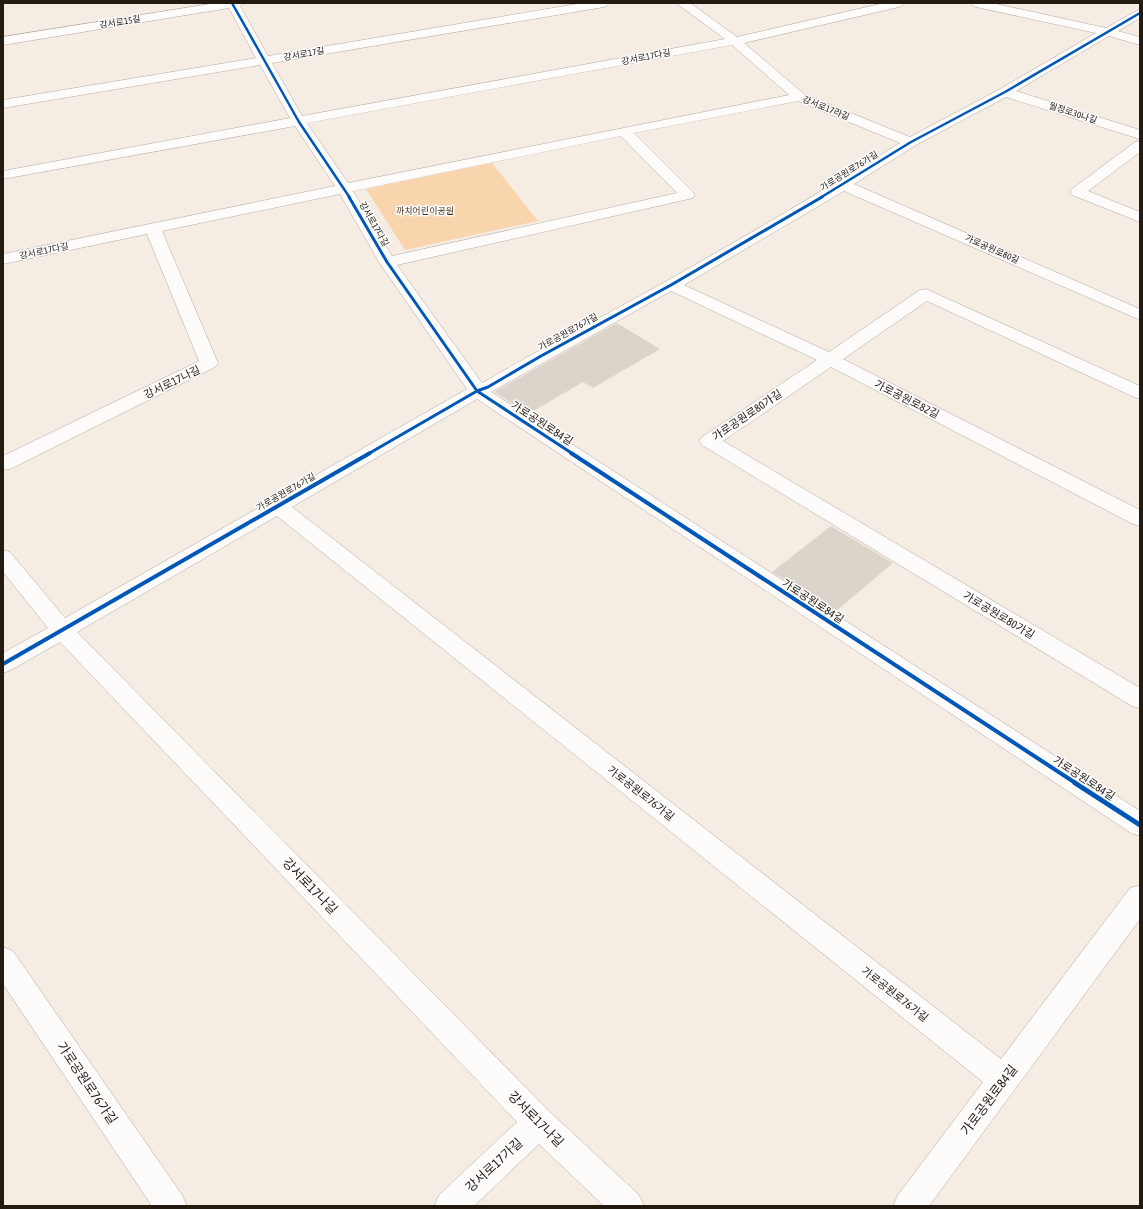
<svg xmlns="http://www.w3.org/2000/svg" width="1143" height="1209" viewBox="0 0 1143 1209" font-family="'Asap Condensed','Noto Sans KR',sans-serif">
	<rect width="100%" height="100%" fill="#f5ece3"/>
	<path fill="#f9d5ae" d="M492 163 538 221 405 250 366 189Z"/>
	<path fill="#dcd4cb" d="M617 323 660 349 593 388 583 382 528 414 494 392Z
		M831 526 893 563 835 612 772 572Z"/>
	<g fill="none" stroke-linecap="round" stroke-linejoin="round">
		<defs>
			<path id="minor" d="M216 3H244L240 6 268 56 583 3H610L608 5 604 7 272 63 302 116 725 39 676 3H690L737 37 884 3H905L903 5 899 7 744 43 804 94 910 137 1000 89 1096 33 976 7 972 5 970 3H992L1106 28 1140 9V18L1118 31 1140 37V45L1109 36 1016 91 1140 130V139L1006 97 916 145 854 184 1140 309V320L844 191 684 285 829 352 920 290 926 289 1140 386V399L1134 397 927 301 843 359 1140 510V526L1133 524 831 367 723 441 1140 688V708L1132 706 702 445 699 441 702 437 817 360 671 291 491 392 1140 811V836L1131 833 477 399 292 507 1001 1059 1130 888 1140 885V919L929 1206H893L898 1195 983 1082 277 516 77 632 550 1112 639 1195 644 1206H604L539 1144 474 1206H434L439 1195 517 1122 60 642 11 670 3 673V653L48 628 3 572V550L10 552 65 618 467 389 379 262 340 194 162 231 218 363 215 367 10 469 3 470V456L199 361 147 234 3 264V254L335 186 295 126 3 179V171L290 118 260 65 3 108V100L256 58 229 8 3 45V37ZM732 45 789 95 348 183 307 123ZM798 101 900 143C823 191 744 237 665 282 604 316 542 348 482 383L397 265 693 198 695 195 693 192 634 133ZM621 136 677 193 392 256 353 191Z
				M1140 141V152L1088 191 1140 212V222L1072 195 1070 192 1072 189 1135 142Z
				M3 947 13 951 182 1195 187 1206H152L3 984Z"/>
		</defs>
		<use href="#minor" stroke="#b0a79f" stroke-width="1"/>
		<use href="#minor" fill="#fefcfb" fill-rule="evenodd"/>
		<defs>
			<path id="cycleway-far3" d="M232 3 299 122 350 198
				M820 198 911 142 1005 92 1140 13"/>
			<path id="cycleway-far2" d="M349 197 387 262 477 391 573 454
				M368 454 477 391 488 387 541 356 671 285 822 197"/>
			<path id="cycleway-far1" d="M571 453 1077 784
				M3 664 370 453"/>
			<path id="cycleway" d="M1075 783 1140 825"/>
		</defs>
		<use href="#cycleway-far3" stroke="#fcfcfc" stroke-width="4"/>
		<use href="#cycleway-far2" stroke="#fcfcfc" stroke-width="5"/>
		<use href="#cycleway-far1" stroke="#fcfcfc" stroke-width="6"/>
		<use href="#cycleway" stroke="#fcfcfc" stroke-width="8"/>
		<use href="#cycleway-far3" stroke="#0057b8" stroke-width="2.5"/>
		<use href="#cycleway-far2" stroke="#0057b8" stroke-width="3"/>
		<use href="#cycleway-far1" stroke="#0057b8" stroke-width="4"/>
		<use href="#cycleway" stroke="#0057b8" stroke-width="5"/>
	</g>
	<g text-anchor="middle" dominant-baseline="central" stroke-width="3" stroke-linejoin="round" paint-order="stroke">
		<g font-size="9" fill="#231a10" stroke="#fcfcfc">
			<text transform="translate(120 22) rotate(-9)">강서로15길</text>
			<text transform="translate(304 54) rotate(-10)">강서로17길</text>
			<text transform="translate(646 57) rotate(-11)">강서로17다길</text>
			<text transform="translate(826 108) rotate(22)">강서로17라길</text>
			<text transform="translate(1073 113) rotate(18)">월정로30나길</text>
			<text transform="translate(849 171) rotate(-32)">가로공원로76가길</text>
			<text transform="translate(374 224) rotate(60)">강서로17다길</text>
			<text transform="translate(992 249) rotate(24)">가로공원로80길</text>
			<text transform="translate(44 251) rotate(-12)">강서로17다길</text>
			<text transform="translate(568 332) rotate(-29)">가로공원로76가길</text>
			<text transform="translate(286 492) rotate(-30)">가로공원로76가길</text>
		</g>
		<g font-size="9" fill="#493116" stroke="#fcfcfc">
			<text x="425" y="211">까치어린이공원</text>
		</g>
		<g font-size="11" fill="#231a10" stroke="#fcfcfc">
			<text transform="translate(172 382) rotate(-26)">강서로17나길</text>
			<text transform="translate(907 399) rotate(27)">가로공원로82길</text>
			<text transform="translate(747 415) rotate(-34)">가로공원로80가길</text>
			<text transform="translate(542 423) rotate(33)">가로공원로84길</text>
			<text transform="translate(813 601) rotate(33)">가로공원로84길</text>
			<text transform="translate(999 615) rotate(31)">가로공원로80가길</text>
			<text transform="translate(1084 778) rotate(33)">가로공원로84길</text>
			<text transform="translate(641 793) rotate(38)">가로공원로76가길</text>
			<text transform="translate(895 994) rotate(38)">가로공원로76가길</text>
		</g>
		<g font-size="13" fill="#231a10" stroke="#fcfcfc">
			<text transform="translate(310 886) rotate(46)">강서로17나길</text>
			<text transform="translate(87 1083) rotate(56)">가로공원로76가길</text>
			<text transform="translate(989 1100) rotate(-53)">가로공원로84길</text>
			<text transform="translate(536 1119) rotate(45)">강서로17나길</text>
			<text transform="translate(494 1165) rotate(-43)">강서로17가길</text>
		</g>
	</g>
	<rect width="1143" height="1209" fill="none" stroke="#231a10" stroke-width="8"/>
</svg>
